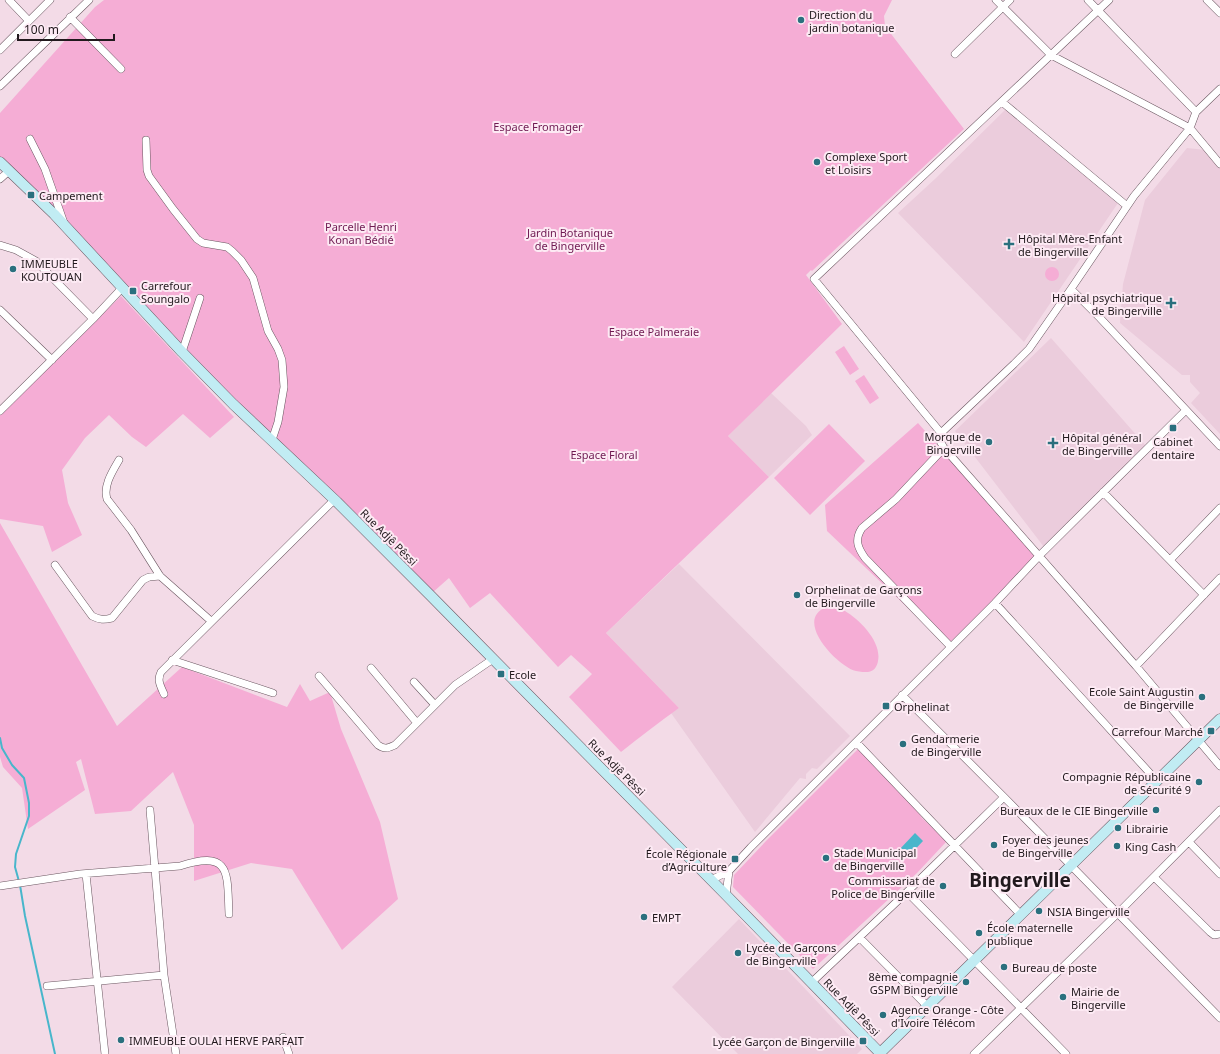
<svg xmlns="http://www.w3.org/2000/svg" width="1220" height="1054" viewBox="0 0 1220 1054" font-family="'Noto Sans',sans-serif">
	<rect width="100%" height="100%" fill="#f3dbe7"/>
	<path fill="#ebccdc" d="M1007 108 1120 200 1024 342 898 213 936 178Z
		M1187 148 1206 150 1220 168V434L1191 403 1200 393 1190 382V375H1182L1120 323 1123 284 1145 200Z
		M1051 338 1146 446 1044 547 955 431Z
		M771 393 806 426 812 435 769 477 728 436Z
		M679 564 850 736 817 769 812 768 806 774V779L800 778 755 832 671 713 679 708 606 633Z
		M739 919 862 1049 857 1054H738L672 987Z"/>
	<path fill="#f5add5" d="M104 0H892L884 16 885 26 964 129 812 271 811 270 806 275 842 324 728 436 769 477 606 633 679 708C659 722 640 737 621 752L569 697 592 674 571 655 558 667 490 593 470 608 449 578 432 593 335 503 0 166V113L95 7Z
		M1045 274a7 7 0 1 1 14 0a7 7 0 1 1-14 0Z
		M121 296 234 417 210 438 183 414 146 447 132 437 109 415 85 438 62 470 68 503 82 535 52 552 43 526 0 519V414Z
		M844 346 859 369 850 375 835 352Z
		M864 375 879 398 870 404 855 381Z
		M918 423 1038 559 947 645 827 531 825 505Z
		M829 424 865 461 810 515 774 478Z
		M0 523 117 726 182 667 287 707 300 684 310 701 330 692 341 729 380 822 398 899 342 950 292 869 251 863 194 881V825L173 772 131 811 95 814 81 759 76 762 85 790 28 829 22 788 3 767 0 757Z
		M827 607C833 607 839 607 845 611 860 620 882 642 878 661 877 667 874 671 868 672 865 672 860 672 856 671 838 667 792 619 827 607Z
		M858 749 918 811 922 818 947 841 917 873 813 969 733 887 734 875 766 841Z"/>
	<path fill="#48b6cb" d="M915 833 923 841 907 858 899 850Z"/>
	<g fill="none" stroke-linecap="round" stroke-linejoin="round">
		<path stroke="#48b6cb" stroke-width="2" d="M0 738 2 748 12 765 24 778 29 803V816L16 854 15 867 20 885 25 916 55 1054"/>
		<defs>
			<path id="street" d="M9 0 29 21
				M996 0 1051 55 1190 128 1220 164
				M1109 0 814 279 941 433 940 441 944 448 1136 666 1220 766
				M1207 0 1220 13
				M70 17 121 69
				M0 50 50 0
				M955 54 1010 0
				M0 86 89 0
				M1002 102 1127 206
				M1196 112 1220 89
				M30 139 45 169 64 223
				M146 140 147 170 149 176 173 209 197 239 203 243 227 247 232 251 241 260 253 278 268 331 278 349 282 360 284 387 278 422 272 440
				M0 179 9 171
				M0 245 16 250 36 261 93 319
				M1071 289 1100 318 1220 446
				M0 310 52 360
				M182 352 200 298
				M0 411 93 319 123 287
				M941 433 1014 364 1029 349 1071 289 1134 196 1190 128 1196 112 1088 0
				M944 448 896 499 862 528C854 540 858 548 865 558L951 647
				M119 460C112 472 103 486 107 499L131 530 160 576 211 621
				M1103 492 1204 595
				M1171 559 1220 508
				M55 565 92 616C100 620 104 620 112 618L143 580 149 577 160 576
				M995 603 1157 781
				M172 660 273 693
				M1136 666 1220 578
				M371 668 417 723
				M319 676 378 745C385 750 388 748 395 745L455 685 493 659
				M414 682 435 705
				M164 694C160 685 157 680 161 672L334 500
				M902 695 1004 797 1220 1018
				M856 742 1021 915
				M150 810 164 975 176 1054
				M1189 842 1220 874
				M86 874 105 1054
				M1154 877 1210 932 1214 935 1220 934
				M711 880 729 871 751 847 995 603 1039 556 1186 410
				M0 886 80 874 180 866C232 849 227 874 229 914
				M907 892 1066 1054
				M726 895 729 871
				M860 938 928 1007
				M811 983 907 892 1004 797
				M47 986 164 975
				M283 1037 289 1054
				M974 1054 1118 913 1220 810"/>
			<path id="secondary" d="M0 162 54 214 182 352 233 404 337 502 430 595 726 895 880 1053
				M879 1054 1220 719"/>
		</defs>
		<use href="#street" stroke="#6a5660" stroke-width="8"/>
		<use href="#secondary" stroke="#6a5660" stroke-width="11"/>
		<use href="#street" stroke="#fff" stroke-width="7"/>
		<use href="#secondary" stroke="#c1ecf3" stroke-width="10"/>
	</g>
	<g fill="#2a707e" stroke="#fdeaf4" stroke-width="1.5">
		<circle cx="801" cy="20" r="4"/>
		<circle cx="817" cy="162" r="4"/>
		<rect x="27" y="191" width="8" height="8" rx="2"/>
		<path d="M1007 238h4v4h4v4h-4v4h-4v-4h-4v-4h4z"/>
		<circle cx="13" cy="269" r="4"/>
		<rect x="129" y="287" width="8" height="8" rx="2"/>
		<path d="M1169 297h4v4h4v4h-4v4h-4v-4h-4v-4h4z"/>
		<rect x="1169" y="424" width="8" height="8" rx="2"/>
		<circle cx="989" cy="442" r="4"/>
		<path d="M1051 437h4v4h4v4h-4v4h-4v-4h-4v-4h4z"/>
		<circle cx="797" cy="595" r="4"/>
		<rect x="497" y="670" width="8" height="8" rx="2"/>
		<circle cx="1202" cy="697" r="4"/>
		<rect x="882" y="702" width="8" height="8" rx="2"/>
		<rect x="1207" y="727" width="8" height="8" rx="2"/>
		<circle cx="903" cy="744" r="4"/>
		<circle cx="1199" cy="782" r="4"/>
		<circle cx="1156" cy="810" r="4"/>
		<circle cx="1118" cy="828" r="4"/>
		<circle cx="994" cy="845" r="4"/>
		<circle cx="1117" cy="846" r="4"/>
		<circle cx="826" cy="858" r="4"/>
		<rect x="731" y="855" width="8" height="8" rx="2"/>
		<circle cx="943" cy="886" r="4"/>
		<circle cx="1039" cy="911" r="4"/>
		<circle cx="644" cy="917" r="4"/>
		<circle cx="979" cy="933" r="4"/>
		<circle cx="738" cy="953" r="4"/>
		<circle cx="1004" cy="967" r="4"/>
		<circle cx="966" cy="982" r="4"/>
		<circle cx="1063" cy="997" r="4"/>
		<circle cx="883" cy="1015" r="4"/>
		<circle cx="121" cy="1040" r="4"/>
		<rect x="859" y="1037" width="8" height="8" rx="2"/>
	</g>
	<g text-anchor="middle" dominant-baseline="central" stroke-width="4" stroke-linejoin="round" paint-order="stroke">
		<g font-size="11" fill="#21191d" stroke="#fdeaf4" text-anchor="start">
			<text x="809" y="14">Direction du<tspan x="809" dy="13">jardin botanique</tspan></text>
			<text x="825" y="156">Complexe Sport<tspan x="825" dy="13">et Loisirs</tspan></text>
			<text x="39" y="195">Campement</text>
			<text x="1018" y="238">Hôpital Mère-Enfant<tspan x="1018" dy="13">de Bingerville</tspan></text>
			<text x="21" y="263">IMMEUBLE<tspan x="21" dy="13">KOUTOUAN</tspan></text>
			<text x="141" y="285">Carrefour<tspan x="141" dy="13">Soungalo</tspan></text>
			<text x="1162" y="297" text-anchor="end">Hôpital psychiatrique<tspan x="1162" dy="13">de Bingerville</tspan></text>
			<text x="981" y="436" text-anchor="end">Morque de<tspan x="981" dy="13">Bingerville</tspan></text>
			<text x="1062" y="437">Hôpital général<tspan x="1062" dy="13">de Bingerville</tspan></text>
			<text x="1173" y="441" text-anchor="middle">Cabinet<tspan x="1173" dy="13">dentaire</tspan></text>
			<text x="805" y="589">Orphelinat de Garçons<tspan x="805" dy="13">de Bingerville</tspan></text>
			<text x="509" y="674">Ecole</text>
			<text x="1194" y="691" text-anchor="end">Ecole Saint Augustin<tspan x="1194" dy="13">de Bingerville</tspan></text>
			<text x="894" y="706">Orphelinat</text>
			<text x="1203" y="731" text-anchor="end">Carrefour Marché</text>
			<text x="911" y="738">Gendarmerie<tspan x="911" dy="13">de Bingerville</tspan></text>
			<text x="1191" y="776" text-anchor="end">Compagnie Républicaine<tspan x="1191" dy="13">de Sécurité 9</tspan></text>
			<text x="1148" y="810" text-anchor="end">Bureaux de le CIE Bingerville</text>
			<text x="1126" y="828">Librairie</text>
			<text x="1002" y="839">Foyer des jeunes<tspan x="1002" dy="13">de Bingerville</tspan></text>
			<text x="1125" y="846">King Cash</text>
			<text x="834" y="852">Stade Municipal<tspan x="834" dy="13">de Bingerville</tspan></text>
			<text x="727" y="853" text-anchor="end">École Régionale<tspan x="727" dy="13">d’Agriculture</tspan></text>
			<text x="935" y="880" text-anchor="end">Commissariat de<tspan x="935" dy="13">Police de Bingerville</tspan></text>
			<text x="1047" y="911">NSIA Bingerville</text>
			<text x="652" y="917">EMPT</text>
			<text x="987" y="927">École maternelle<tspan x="987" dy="13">publique</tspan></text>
			<text x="746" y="947">Lycée de Garçons<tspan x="746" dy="13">de Bingerville</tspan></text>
			<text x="1012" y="967">Bureau de poste</text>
			<text x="958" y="976" text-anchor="end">8ème compagnie<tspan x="958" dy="13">GSPM Bingerville</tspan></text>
			<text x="1071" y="991">Mairie de<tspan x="1071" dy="13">Bingerville</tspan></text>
			<text x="891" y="1009">Agence Orange - Côte<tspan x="891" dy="13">d'Ivoire Télécom</tspan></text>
			<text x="129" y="1040">IMMEUBLE OULAI HERVE PARFAIT</text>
			<text x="855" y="1041" text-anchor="end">Lycée Garçon de Bingerville</text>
		</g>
		<g font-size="11" fill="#6f1a52" stroke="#fdeaf4">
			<text x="538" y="126">Espace Fromager</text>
			<text x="361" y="226">Parcelle Henri<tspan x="361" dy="13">Konan Bédié</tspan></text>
			<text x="570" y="232">Jardin Botanique<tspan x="570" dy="13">de Bingerville</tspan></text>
			<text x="654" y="331">Espace Palmeraie</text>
			<text x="604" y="454">Espace Floral</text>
		</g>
		<g font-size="11" fill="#21191d" stroke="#fdeaf4">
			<text transform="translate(389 537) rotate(45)">Rue Adjê Pêssi</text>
			<text transform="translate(617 767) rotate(45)">Rue Adjê Pêssi</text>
			<text transform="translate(852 1007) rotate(46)">Rue Adjê Pêssi</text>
		</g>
		<g font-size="19" font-weight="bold" fill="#21191d" stroke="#fdeaf4">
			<text x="1020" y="880">Bingerville</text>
		</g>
	</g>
	<path d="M18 34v6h96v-6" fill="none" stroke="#21191d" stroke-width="2"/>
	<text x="24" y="34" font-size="12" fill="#21191d" stroke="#fdeaf4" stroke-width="3" paint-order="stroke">100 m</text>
</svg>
